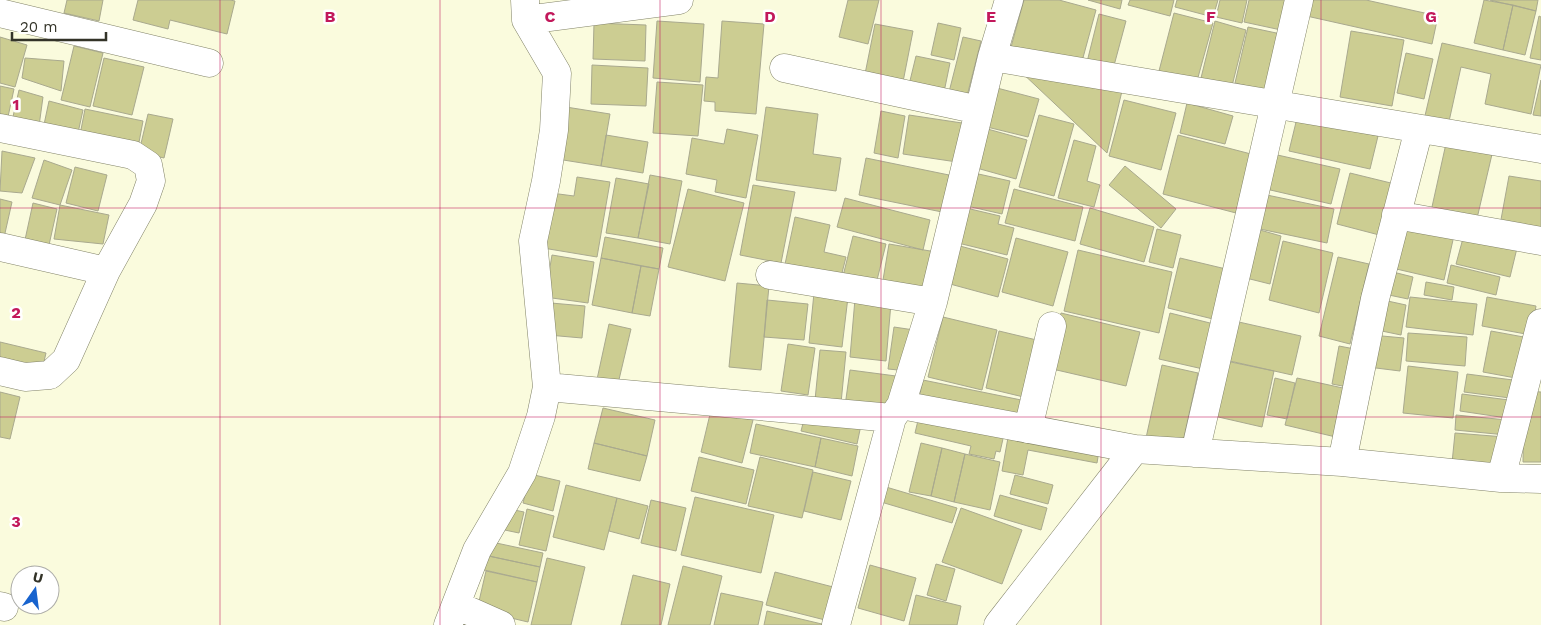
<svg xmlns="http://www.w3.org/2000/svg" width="1541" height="625" viewBox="0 0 1541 625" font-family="'Work Sans',sans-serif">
	<rect width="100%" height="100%" fill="#fafbdd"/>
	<path fill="#cccd92" stroke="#a9a98e" d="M67 0H103L99 21 64 13Z
		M138 0H230L235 1 227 34 170 20 168 29 133 20Z
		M848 0H879L868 44 839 37Z
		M1024 0H1059L1096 10 1081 65 1011 47Z
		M1088 0H1122L1120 9Z
		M1130 0H1174L1170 16 1128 5Z
		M1177 0H1218L1213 17 1175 7Z
		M1220 0H1247L1242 23 1216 17Z
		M1249 0H1289L1281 30 1244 22Z
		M1305 0H1366L1438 16 1432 44 1302 15Z
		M1484 0 1513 5 1503 50 1474 43Z
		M1490 0H1538L1536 11Z
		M1513 5 1536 11 1525 55 1503 50Z
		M1174 13 1213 23 1197 81 1159 71Z
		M1099 14 1126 21 1112 73 1086 66Z
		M1539 16 1541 17V60L1530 58Z
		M657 21 704 24 700 82 653 78Z
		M722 21 764 24 756 114 715 111V102L704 101 706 77 718 78Z
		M1215 21 1246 30 1232 86 1201 78Z
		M594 23 646 25 645 61 593 59Z
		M938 23 961 28 954 60 931 55Z
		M875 24 913 31 902 87 864 79Z
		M1248 27 1281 34 1268 91 1235 83Z
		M1351 31 1404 40 1392 106 1340 97Z
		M0 37 27 45 15 87 0 83Z
		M963 37 981 41 966 100 948 96Z
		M1442 43 1541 65 1531 114 1485 104 1491 74 1461 67 1448 126 1424 120Z
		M74 46 103 53 90 107 61 100Z
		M1406 53 1433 59 1424 99 1397 93Z
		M916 56 950 63 943 97 908 89Z
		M25 58 64 61 61 91 22 78Z
		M104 58 144 67 132 115 93 106Z
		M592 65 648 68 646 106 591 104Z
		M1019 70 1122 91 1107 153Z
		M1541 80V116L1533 115Z
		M657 82 703 85 698 136 653 133Z
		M0 86 14 89 6 126 0 125Z
		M997 88 1039 99 1028 137 987 127Z
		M19 90 43 97 39 126 10 130Z
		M1124 100 1176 113 1161 170 1109 156Z
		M49 101 83 110 76 142 42 134Z
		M1187 103 1233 116 1225 144 1180 133Z
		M566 107 610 114 601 166 557 159Z
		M766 107 818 114 813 154 841 158 836 191 756 180Z
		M85 109 143 121 137 153 79 140Z
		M881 111 905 116 898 158 874 153Z
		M148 114 173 119 164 158 139 152Z
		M909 115 962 123 957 162 903 154Z
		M1039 115 1074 124 1054 196 1019 187Z
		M1297 118 1378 136 1370 169 1289 151Z
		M984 128 1027 140 1016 179 973 167Z
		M727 129 758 135 746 198 715 192 717 180 686 174 692 138 724 144Z
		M606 135 648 142 643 173 601 166Z
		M1178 135 1251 154 1236 213 1163 194Z
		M1447 139 1493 150 1475 227 1430 216Z
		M1074 140 1096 146 1087 181 1100 185 1094 207 1058 198Z
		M2 151 35 158 22 193 0 191Z
		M1273 154 1340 169 1331 204 1266 189Z
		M866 158 949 175 942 212 859 195Z
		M44 160 72 170 60 205 32 198Z
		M1125 166 1176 209 1161 228 1109 185Z
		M75 167 107 175 98 211 66 203Z
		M974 173 1010 181 1002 214 967 206Z
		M1350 173 1399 185 1387 237 1337 224Z
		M650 175 682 181 670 244 638 238Z
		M1509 176 1541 181V233L1500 225Z
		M577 177 610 182 597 257 543 248 551 193 574 196Z
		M616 178 649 184 638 238 606 233Z
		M753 185 795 192 781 263 740 255Z
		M688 189 744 203 725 281 668 267Z
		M1014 189 1083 207 1075 241 1005 223Z
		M1262 194 1334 209 1327 243 1255 228Z
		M845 198 930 220 923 250 837 227Z
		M0 199 12 202 3 242 0 241Z
		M33 203 57 209 47 254 23 249Z
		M60 205 109 215 103 244 54 239Z
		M966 208 1000 216 998 224 1014 228 1007 255 958 243Z
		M1090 208 1154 227 1144 262 1080 244Z
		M795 217 830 225 824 252 846 257 840 281 784 269Z
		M1403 219 1455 231 1444 280 1392 268Z
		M1253 228 1281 236 1270 284 1242 277Z
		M1157 229 1181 235 1173 268 1149 262Z
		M1465 231 1518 244 1510 277 1456 264Z
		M853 236 886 244 875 288 842 280Z
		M605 237 663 248 659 269 601 258Z
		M1016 238 1068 252 1053 306 1002 292Z
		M1283 241 1333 253 1319 313 1269 300Z
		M889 244 936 252 929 293 882 286Z
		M960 246 1008 259 998 297 950 284Z
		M1078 250 1172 272 1159 333 1064 311Z
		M552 255 594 262 588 303 545 297Z
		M1338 257 1369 264 1350 344 1319 336Z
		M601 258 641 266 632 313 592 305Z
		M1180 258 1226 269 1213 319 1168 308Z
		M1451 265 1500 277 1496 295 1447 283Z
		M641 266 659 269 650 316 632 313Z
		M1389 271 1413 277 1408 299 1384 294Z
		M1426 282 1454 287 1452 300 1424 295Z
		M737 283 769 286 761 370 729 367Z
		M814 293 848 297 842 347 809 343Z
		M1410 297 1477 304 1473 335 1406 327Z
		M1487 297 1536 306 1531 335 1482 326Z
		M855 299 891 303 886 361 850 357Z
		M767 300 808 304 804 340 764 337Z
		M1383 300 1406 305 1401 335 1377 330Z
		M551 303 585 306 582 338 548 335Z
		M1061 313 1140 332 1126 386 1048 368Z
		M1170 313 1214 324 1203 369 1159 359Z
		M943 317 997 330 982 390 928 377Z
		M1230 320 1301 336 1292 375 1221 359Z
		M609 324 631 329 617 388 596 384Z
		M894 327 914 330 909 371 888 369Z
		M999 331 1045 342 1032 399 986 388Z
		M1491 331 1529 338 1521 379 1483 372Z
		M1408 333 1467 337 1465 366 1406 361Z
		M1371 335 1404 338 1400 371 1368 367Z
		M0 342 46 353 42 370 0 359Z
		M788 344 815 348 808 395 781 391Z
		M1339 346 1360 350 1353 388 1332 384Z
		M820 350 846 352 841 403 815 400Z
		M1226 361 1274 371 1262 427 1214 416Z
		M1162 365 1198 373 1182 446 1146 438Z
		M1408 366 1458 372 1453 418 1403 413Z
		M850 370 896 376 891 412 845 406Z
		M1467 374 1513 380 1510 398 1464 392Z
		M1275 378 1295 383 1287 419 1267 415Z
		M1297 378 1352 390 1340 438 1285 425Z
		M923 380 1031 402 1025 425 918 403Z
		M1524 391 1541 392V462H1523Z
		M0 392 20 397 10 439 0 437Z
		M1462 394 1509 400 1507 418 1460 411Z
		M603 408 655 420 647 456 594 443Z
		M711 410 753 420 742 463 701 452Z
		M806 412 861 425 857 444 801 431Z
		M920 412 1005 430 1000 452 996 451 994 459 969 454 971 446 915 433Z
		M1456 415 1507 420 1506 435 1455 430Z
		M756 424 821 438 815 467 750 453Z
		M1009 432 1100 445 1097 463 1028 450 1023 475 1002 471Z
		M1455 433 1505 437 1503 467 1452 463Z
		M821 438 858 446 852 476 815 467Z
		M594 443 647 456 640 481 588 469Z
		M921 443 942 448 931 496 909 492Z
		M942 448 965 454 954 502 931 496Z
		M965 454 1000 462 990 510 954 502Z
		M699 457 754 470 746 504 691 491Z
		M760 457 813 470 802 518 748 506Z
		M813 472 851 481 841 520 804 511Z
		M530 474 560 481 553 511 523 503Z
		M1015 475 1053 485 1048 504 1010 494Z
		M566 485 617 498 604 550 553 537Z
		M886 487 957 508 952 523 881 502Z
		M1000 495 1047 508 1041 530 994 516Z
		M695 497 774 515 761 573 681 555Z
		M617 498 648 506 639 539 609 531Z
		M651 500 686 508 676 551 641 543Z
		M505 508 524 512 519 533 500 529Z
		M961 508 1022 530 1002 584 942 562Z
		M527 509 554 516 546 551 519 545Z
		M487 541 543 553 540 567 484 555Z
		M484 555 540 567 537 582 480 569Z
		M547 558 585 567 571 625H531Z
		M936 564 955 569 946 601 927 595Z
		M870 565 916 578 904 621 858 608Z
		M683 566 722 576 710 625H668Z
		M486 571 537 582 528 622 477 610Z
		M775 572 837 588 829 621 766 605Z
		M633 575 670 584 661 625H621Z
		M721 593 763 602 758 625H714Z
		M916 595 961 606 957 625H909Z
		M767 611 826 625H764Z"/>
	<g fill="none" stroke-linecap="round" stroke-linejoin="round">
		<defs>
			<path id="minor" d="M0 13 209 63
				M526 20 679 0
				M992 57 1541 149
				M784 68 979 110
				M0 128 133 155 148 165 151 181 143 204 106 271 66 360 50 375 25 377 0 371
				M1396 215 1541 241
				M0 247 106 271
				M770 275 933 302
				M547 387 892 418
				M901 405 1135 449
				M1028 429 1052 326
				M1195 453 1299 0
				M1342 462 1375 299 1419 129
				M1501 478 1541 323
				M456 605 501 625
				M0 606 4 607
				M448 625 477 550 522 473 541 416 547 387 533 241 546 181 554 130 557 73 526 20 525 0
				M836 625 892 418 901 405 933 302 992 57 1009 0
				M998 625 1135 449 1342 462 1501 478 1541 479"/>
		</defs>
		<use href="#minor" stroke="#828368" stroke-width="29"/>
		<use href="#minor" stroke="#fff" stroke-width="28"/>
	</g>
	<path fill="none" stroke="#c2185b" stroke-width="1" stroke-opacity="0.55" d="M220 0V625M440 0V625M660 0V625M881 0V625M1101 0V625M1321 0V625M0 208H1541M0 417H1541"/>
	<g font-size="16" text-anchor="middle" font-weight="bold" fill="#c2185b" stroke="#fff" stroke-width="5" stroke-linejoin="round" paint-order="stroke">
		<text x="330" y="22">B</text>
		<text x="550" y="22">C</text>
		<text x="770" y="22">D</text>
		<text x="991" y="22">E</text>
		<text x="1211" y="22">F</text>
		<text x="1431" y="22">G</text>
		<text x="16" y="110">1</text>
		<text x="16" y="318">2</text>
		<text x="16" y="527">3</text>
	</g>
	<g transform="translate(35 590) rotate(14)"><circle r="24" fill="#ffffff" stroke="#adada9"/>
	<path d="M0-4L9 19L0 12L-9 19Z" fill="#1863ce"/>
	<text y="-8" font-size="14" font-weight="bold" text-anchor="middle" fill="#333328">U</text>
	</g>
	<path d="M12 32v8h94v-8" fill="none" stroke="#333328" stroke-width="2.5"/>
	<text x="20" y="32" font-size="15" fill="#333328" stroke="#ffffff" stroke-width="4" paint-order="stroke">20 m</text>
</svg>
